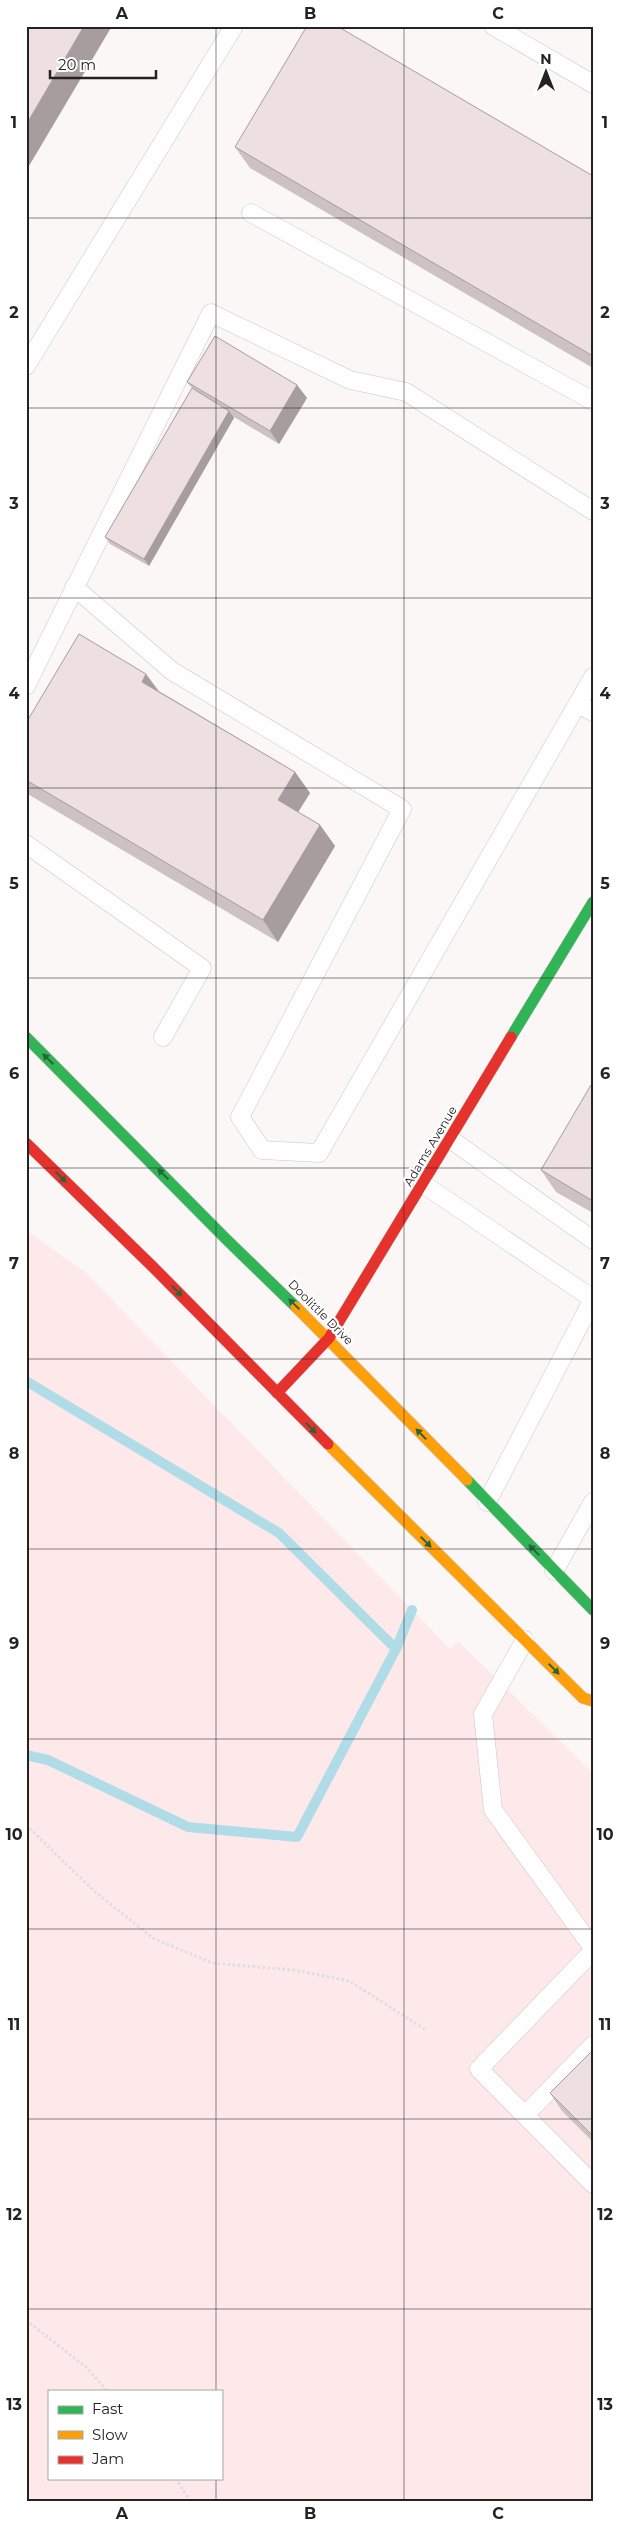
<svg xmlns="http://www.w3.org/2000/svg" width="619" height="2527" viewBox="0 0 619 2527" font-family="Montserrat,sans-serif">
	<rect width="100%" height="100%" fill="#fcf7f7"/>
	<path fill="#fee9ea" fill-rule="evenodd" d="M26 1230 86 1273 450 1649 458 1641 593 1773V2501H26ZM49 2391H221V2478H49Z"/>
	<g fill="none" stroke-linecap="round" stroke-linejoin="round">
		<path stroke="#b0dce8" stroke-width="10" d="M26 1381 279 1533 396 1649 297 1837 188 1827 48 1760 26 1755
			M396 1649 412 1610"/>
		<defs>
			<path id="lane" d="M493 26 593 84
				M251 213 593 401
				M26 366 234 26
				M74 587 172 671 402 809 240 1117 262 1150 319 1153 593 677
				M26 686 211 313 350 380 406 392 593 511
				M578 704 593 712
				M26 844 202 968 163 1037
				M450 1139 593 1240
				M423 1184 593 1299 487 1502
				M554 1571 593 1502
				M525 1640 483 1714 493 1810 593 1948
				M593 1951 479 2069 593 2184
				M525 2115 593 2045"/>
			<path id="fast" d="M26 1037 226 1239 296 1307
				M511 1037 593 902
				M467 1480 593 1610"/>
			<path id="slow" d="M296 1307 467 1480
				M328 1444 583 1698 593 1701"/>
			<path id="jam" d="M26 1143 154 1268 328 1444
				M277 1393 329 1338 511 1037"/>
		</defs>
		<use href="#lane" stroke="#c9c6c6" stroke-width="19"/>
		<use href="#fast" stroke="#c9c6c6" stroke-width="12"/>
		<use href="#slow" stroke="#c9c6c6" stroke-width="12"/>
		<use href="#jam" stroke="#c9c6c6" stroke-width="12"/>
		<path stroke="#dedede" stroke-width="3" stroke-dasharray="2.5 2.5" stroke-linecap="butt" d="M26 1825 94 1891 153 1938 212 1963 294 1970 349 1981 426 2030
			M26 2320 87 2368 107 2391
			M176 2478 190 2501"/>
		<use href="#lane" stroke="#fffefe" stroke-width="18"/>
		<use href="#fast" stroke="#30b455" stroke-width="11"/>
		<use href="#slow" stroke="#ff9f0a" stroke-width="11"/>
		<use href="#jam" stroke="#e5322d" stroke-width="11"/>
	</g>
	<path fill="#cdc1c2" d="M235 147 593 176V368L250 168Z
		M187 382 297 385 307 398 279 444 234 417 149 566 110 544 105 537 192 388Z
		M146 674 159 691 295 772 310 793 298 812 320 825 335 846 278 942 26 793V723Z
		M593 1087V1213L556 1192 541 1170Z
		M593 2050V2142L562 2111 550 2093Z"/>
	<path fill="#a79d9e" d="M84 26H112L26 171V125Z
		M297 385 307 398 279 444 270 431Z
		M229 411 234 418 149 566 144 559Z
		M146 674 161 695 142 682Z
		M295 772 310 793 292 822 278 800Z
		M320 825 335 846 278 942 263 920Z"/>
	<path fill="#eee0e1" stroke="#a79d9e" d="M26 26H84L26 125Z
		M307 26H337L593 176V356L235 147Z
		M215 336 297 385 270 431 187 382Z
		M192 388 229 411 144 559 105 537Z
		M79 634 146 674 142 682 295 772 278 800 320 825 263 920 26 780V723Z
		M591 1085 593 1087V1201L541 1170Z
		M593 2050V2136L550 2093Z"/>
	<defs><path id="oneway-solid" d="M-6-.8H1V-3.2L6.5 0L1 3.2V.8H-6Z" transform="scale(1.25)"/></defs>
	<g fill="#2a643a">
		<use href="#oneway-solid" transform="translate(48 1059) rotate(-135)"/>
		<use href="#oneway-solid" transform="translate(163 1174) rotate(-135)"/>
		<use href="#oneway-solid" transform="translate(61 1177) rotate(44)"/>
		<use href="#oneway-solid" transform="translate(177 1291) rotate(46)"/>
		<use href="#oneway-solid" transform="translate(294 1304) rotate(-136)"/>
		<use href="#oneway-solid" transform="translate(311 1428) rotate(45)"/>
		<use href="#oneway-solid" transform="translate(421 1434) rotate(-134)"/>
		<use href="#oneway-solid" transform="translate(426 1542) rotate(45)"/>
		<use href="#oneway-solid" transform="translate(534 1550) rotate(-134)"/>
		<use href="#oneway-solid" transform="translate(554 1669) rotate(45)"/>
	</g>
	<path fill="none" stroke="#252223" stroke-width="1" stroke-opacity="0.55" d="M216 26V2391M404 26V2501M26 218H593M26 408H593M26 598H593M26 788H593M26 978H593M26 1168H593M26 1359H593M26 1549H593M26 1739H593M26 1929H593M26 2119H593M26 2309H593M216 2478V2501"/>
	<g text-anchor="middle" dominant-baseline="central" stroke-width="4.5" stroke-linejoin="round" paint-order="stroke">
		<g font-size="12" fill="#252223" stroke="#fff">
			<text transform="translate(430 1146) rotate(-59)">Adams Avenue</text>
			<text transform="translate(321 1312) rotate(45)">Doolittle Drive</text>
		</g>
	</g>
	<rect width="619" height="2527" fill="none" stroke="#ffffff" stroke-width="55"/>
	<rect x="48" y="2390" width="175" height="90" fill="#ffffff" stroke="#a8a7a7"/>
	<rect x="58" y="2406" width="25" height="8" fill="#30b455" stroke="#a8a7a7"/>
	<text x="92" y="2414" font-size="15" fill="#252223">Fast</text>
	<rect x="58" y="2431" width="25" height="8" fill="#ff9f0a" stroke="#a8a7a7"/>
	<text x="92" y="2440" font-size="15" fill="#252223">Slow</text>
	<rect x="58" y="2456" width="25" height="8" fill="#e5322d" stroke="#a8a7a7"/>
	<text x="92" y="2464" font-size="15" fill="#252223">Jam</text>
	<g transform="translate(546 72)" stroke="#ffffff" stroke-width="4" paint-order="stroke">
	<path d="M0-4L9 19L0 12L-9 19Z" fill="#252223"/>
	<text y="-8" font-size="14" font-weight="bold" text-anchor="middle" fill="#252223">N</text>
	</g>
	<path d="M50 70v8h106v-8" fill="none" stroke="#252223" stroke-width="2.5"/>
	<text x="58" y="70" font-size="15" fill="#252223" stroke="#ffffff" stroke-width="4" paint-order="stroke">20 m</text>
	<rect x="28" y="28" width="564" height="2472" fill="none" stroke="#252223" stroke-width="2"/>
	<g font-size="16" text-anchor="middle" font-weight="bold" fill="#252223">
		<text x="122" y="19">A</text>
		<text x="310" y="19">B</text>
		<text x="498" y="19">C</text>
		<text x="14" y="128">1</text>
		<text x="605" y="128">1</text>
		<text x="14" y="318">2</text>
		<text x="605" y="318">2</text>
		<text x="14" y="509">3</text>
		<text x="605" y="509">3</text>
		<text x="14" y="699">4</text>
		<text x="605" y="699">4</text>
		<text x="14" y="889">5</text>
		<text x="605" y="889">5</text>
		<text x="14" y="1079">6</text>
		<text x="605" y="1079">6</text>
		<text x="14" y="1269">7</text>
		<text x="605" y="1269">7</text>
		<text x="14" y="1459">8</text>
		<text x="605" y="1459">8</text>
		<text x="14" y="1649">9</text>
		<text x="605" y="1649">9</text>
		<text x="14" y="1840">10</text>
		<text x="605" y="1840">10</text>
		<text x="14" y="2030">11</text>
		<text x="605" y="2030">11</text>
		<text x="14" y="2220">12</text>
		<text x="605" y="2220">12</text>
		<text x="14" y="2410">13</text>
		<text x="605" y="2410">13</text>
		<text x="122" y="2519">A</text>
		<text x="310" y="2519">B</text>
		<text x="498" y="2519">C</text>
	</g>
</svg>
